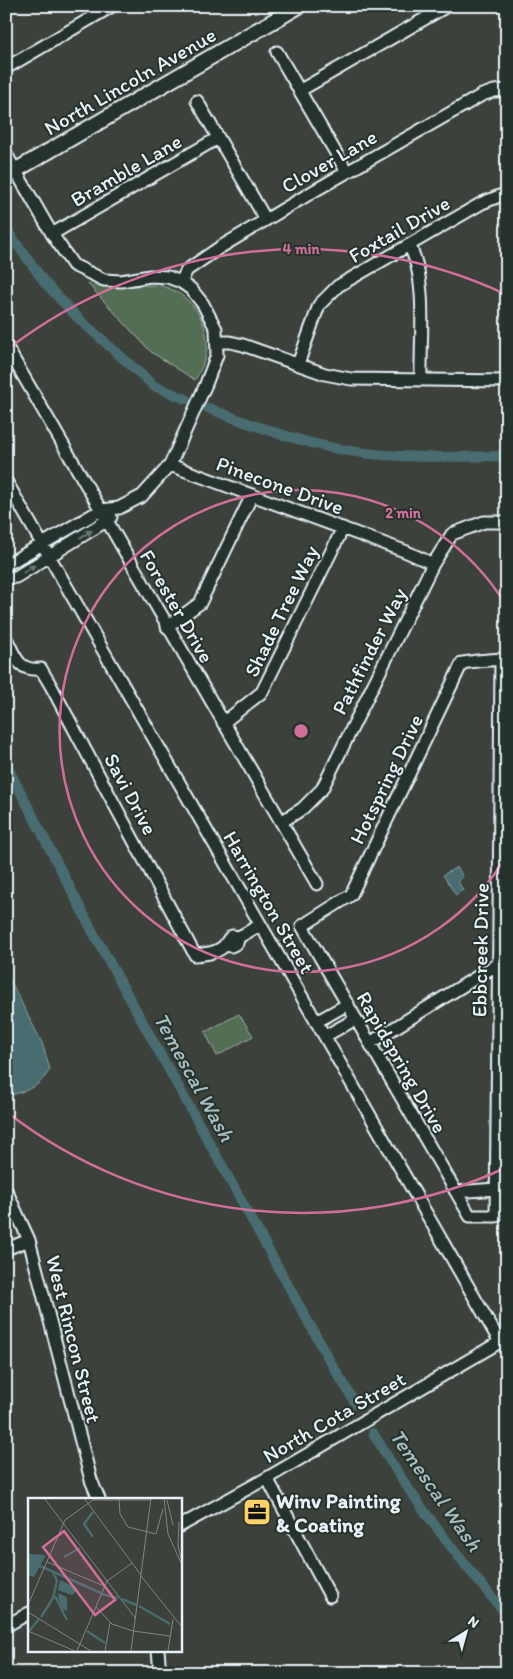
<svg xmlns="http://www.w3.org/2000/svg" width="513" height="1679" viewBox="0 0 513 1679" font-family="Itim,sans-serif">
	<rect width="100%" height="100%" fill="#3c413b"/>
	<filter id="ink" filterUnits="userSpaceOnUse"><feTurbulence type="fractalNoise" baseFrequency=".02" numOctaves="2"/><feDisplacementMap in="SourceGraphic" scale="10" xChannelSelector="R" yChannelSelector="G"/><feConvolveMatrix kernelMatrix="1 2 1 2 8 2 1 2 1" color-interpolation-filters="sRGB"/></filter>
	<g filter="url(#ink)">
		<path fill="#526e55" stroke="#9db0a6" d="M88 284C102 286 116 287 131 286 141 286 151 284 162 286 189 293 208 319 207 347 206 359 201 370 195 380L151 352Z
			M239 1014 253 1036 217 1056 205 1032Z"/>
		<path fill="#4a6c71" stroke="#89a1a7" d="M457 867 463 877 458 881 463 890 456 895 443 875Z
			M6 972 42 1043 50 1069C39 1089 26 1090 6 1097Z"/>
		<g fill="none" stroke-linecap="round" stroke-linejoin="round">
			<path stroke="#4a6c71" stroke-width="10" d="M6 229 45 283 79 319 154 386 186 399
				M208 408C246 423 284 437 324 446 383 460 446 457 507 456
				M6 764 95 936 331 1363 356 1404
				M373 1433C411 1498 457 1557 507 1615"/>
			<defs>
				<path id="minor" d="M277 52 347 172
					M6 68 112 6
					M299 91 447 6
					M197 101 266 220
					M6 154 52 234 73 265 104 280 121 281 150 276 168 277 181 282 191 289 203 304 216 329 217 355 206 384 170 465 142 496 119 508 101 510 6 565
					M52 234 218 138
					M409 245C428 279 420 340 421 380
					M181 282 187 270 219 248 314 191 482 95 494 91 507 90
					M217 342H230L243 345 325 374 351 379 507 381
					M6 346 317 884
					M298 364 319 305 338 286 482 203 507 193
					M170 465 407 552 433 564
					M6 481 500 1342
					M6 578 16 577 106 521 111 517
					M167 627 200 603 252 495
					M6 638C15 656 18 672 41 669L51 686 195 955C205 954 217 953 224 946 227 942 228 939 232 936L239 937
					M501 659C501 845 497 1030 496 1216H470L302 926 351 895 462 663C477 661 491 659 507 659
					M223 723 262 692 343 528
					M281 822 302 809 322 789 433 564 452 534 484 522H507
					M225 945 231 946 237 943 239 937 260 925
					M316 1022 348 1004
					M325 1036 356 1019
					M370 1043 498 964
					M6 1190 29 1240 91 1480 99 1499
					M456 1192 496 1189
					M6 1249 29 1240
					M267 1478 330 1596
					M180 1526 267 1478 505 1339
					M6 1626 29 1613
					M158 1650 160 1673"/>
				<path id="major" d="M6 176 299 6"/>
			</defs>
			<use href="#minor" stroke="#e8f1f8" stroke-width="15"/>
			<use href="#major" stroke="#e8f1f8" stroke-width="18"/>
			<use href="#minor" stroke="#26332d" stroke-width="11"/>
			<use href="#major" stroke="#26332d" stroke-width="14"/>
		</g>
		<defs><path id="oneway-solid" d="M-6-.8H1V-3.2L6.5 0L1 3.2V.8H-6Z" transform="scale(1.25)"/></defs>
		<g fill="#6a7674">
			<use href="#oneway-solid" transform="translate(86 534) rotate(-31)"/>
			<use href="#oneway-solid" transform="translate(29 569) rotate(-32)"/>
		</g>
	</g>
	<g fill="none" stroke="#d16f9a" stroke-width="2.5">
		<path d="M506 857A241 241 0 1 1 506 605"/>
		<path d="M505 1168A482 482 0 0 1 8 1113M8 349A482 482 0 0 1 505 294"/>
	</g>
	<defs>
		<symbol id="office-square" viewBox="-11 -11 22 22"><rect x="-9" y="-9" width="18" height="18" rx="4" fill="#ffd166" stroke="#26332d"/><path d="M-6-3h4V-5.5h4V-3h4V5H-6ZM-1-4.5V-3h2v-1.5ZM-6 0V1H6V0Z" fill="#111"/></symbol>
	</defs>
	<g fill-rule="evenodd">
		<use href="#office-square" x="241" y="1496" width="32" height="32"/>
	</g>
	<g text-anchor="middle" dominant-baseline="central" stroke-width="4" stroke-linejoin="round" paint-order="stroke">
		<g font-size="21" fill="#e8f1f8" stroke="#26332d">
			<text transform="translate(130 81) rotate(-30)">North Lincoln Avenue</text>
			<text transform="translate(329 161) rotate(-30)">Clover Lane</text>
			<text transform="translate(126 170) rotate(-30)">Bramble Lane</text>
			<text transform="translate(399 229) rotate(-30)">Foxtail Drive</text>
			<text transform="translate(280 485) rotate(20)">Pinecone Drive</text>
			<text transform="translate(177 606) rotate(60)">Forester Drive</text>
			<text transform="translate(281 611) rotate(-64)">Shade Tree Way</text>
			<text transform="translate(369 651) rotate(-63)">Pathfinder Way</text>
			<text transform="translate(386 779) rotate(-64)">Hotspring Drive</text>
			<text transform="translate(131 794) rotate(62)">Savi Drive</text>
			<text transform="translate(269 902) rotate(60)">Harrington Street</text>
			<text transform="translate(480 950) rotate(-89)">Ebbcreek Drive</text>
			<text transform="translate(402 1062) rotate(60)">Rapidspring Drive</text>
			<text transform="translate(74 1339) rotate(76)">West Rincon Street</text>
			<text transform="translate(334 1417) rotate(-30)">North Cota Street</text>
		</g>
		<g font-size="21" font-weight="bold" fill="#e8f1f8" stroke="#26332d" text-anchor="start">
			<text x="276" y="1500">Winv Painting<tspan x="276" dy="24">&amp; Coating</tspan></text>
		</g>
		<g font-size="22" font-style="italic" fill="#a9bcc2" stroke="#26332d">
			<text transform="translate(194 1077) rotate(61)">Temescal Wash</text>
			<text transform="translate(436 1490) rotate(55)">Temescal Wash</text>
		</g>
	</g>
	<g transform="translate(28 1498)">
		<rect width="154" height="154" fill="#3c413b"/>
		<path d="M0 56 18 57 6 79 0 77ZM32 82 49 90 50 92 44 97 30 92ZM30 95 39 99V113L32 110Z" fill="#4a6c71"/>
		<path fill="none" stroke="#4a6c71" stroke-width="2.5" d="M65 14 56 26 65 39M36 59 52 50M10 67 73 95M74 96 90 100M27 98 39 122M94 101 108 107M111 108 142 126M13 119 25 100 29 83 25 74M1 133 11 121M59 133 77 145"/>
		<path fill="none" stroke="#818787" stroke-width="1" d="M16 0 108 121M56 0 113 77M136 0 140 36 154 67M91 1 92 16 100 29 128 36M139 2 145 27M151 24 150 47 153 61M128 36 135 11M19 64 76 88M113 78 154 129M0 107 37 22 65 2H123M68 109 84 126 105 133 142 138M0 114 63 153M0 133 47 153M49 153 79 83 104 65M77 153 82 125M103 153 123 0M140 153 145 121"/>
		<path fill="#d16f9a" fill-opacity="0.15" stroke="#d16f9a" stroke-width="2.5" d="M36 33 87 102 67 117 15 49Z"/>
		<rect width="154" height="154" fill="none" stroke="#e8f1f8" stroke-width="2.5"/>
	</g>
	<circle cx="301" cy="731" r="8" fill="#d16f9a" stroke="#26332d" stroke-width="2.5"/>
	<g font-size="15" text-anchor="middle" font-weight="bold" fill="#d16f9a" stroke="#26332d" stroke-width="4" stroke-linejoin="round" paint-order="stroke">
		<text x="301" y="254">4 min</text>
		<text x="403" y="518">2 min</text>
	</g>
	<rect width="513" height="1679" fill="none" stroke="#26332d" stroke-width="25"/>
	<rect x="12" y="12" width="488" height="1654" fill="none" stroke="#e8f1f8" stroke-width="2" filter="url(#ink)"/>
	<g transform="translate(466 1632) rotate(37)" stroke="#26332d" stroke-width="4" paint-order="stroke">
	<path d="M0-4L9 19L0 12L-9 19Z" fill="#e8f1f8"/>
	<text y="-8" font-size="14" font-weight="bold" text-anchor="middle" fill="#e8f1f8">N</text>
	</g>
</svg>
